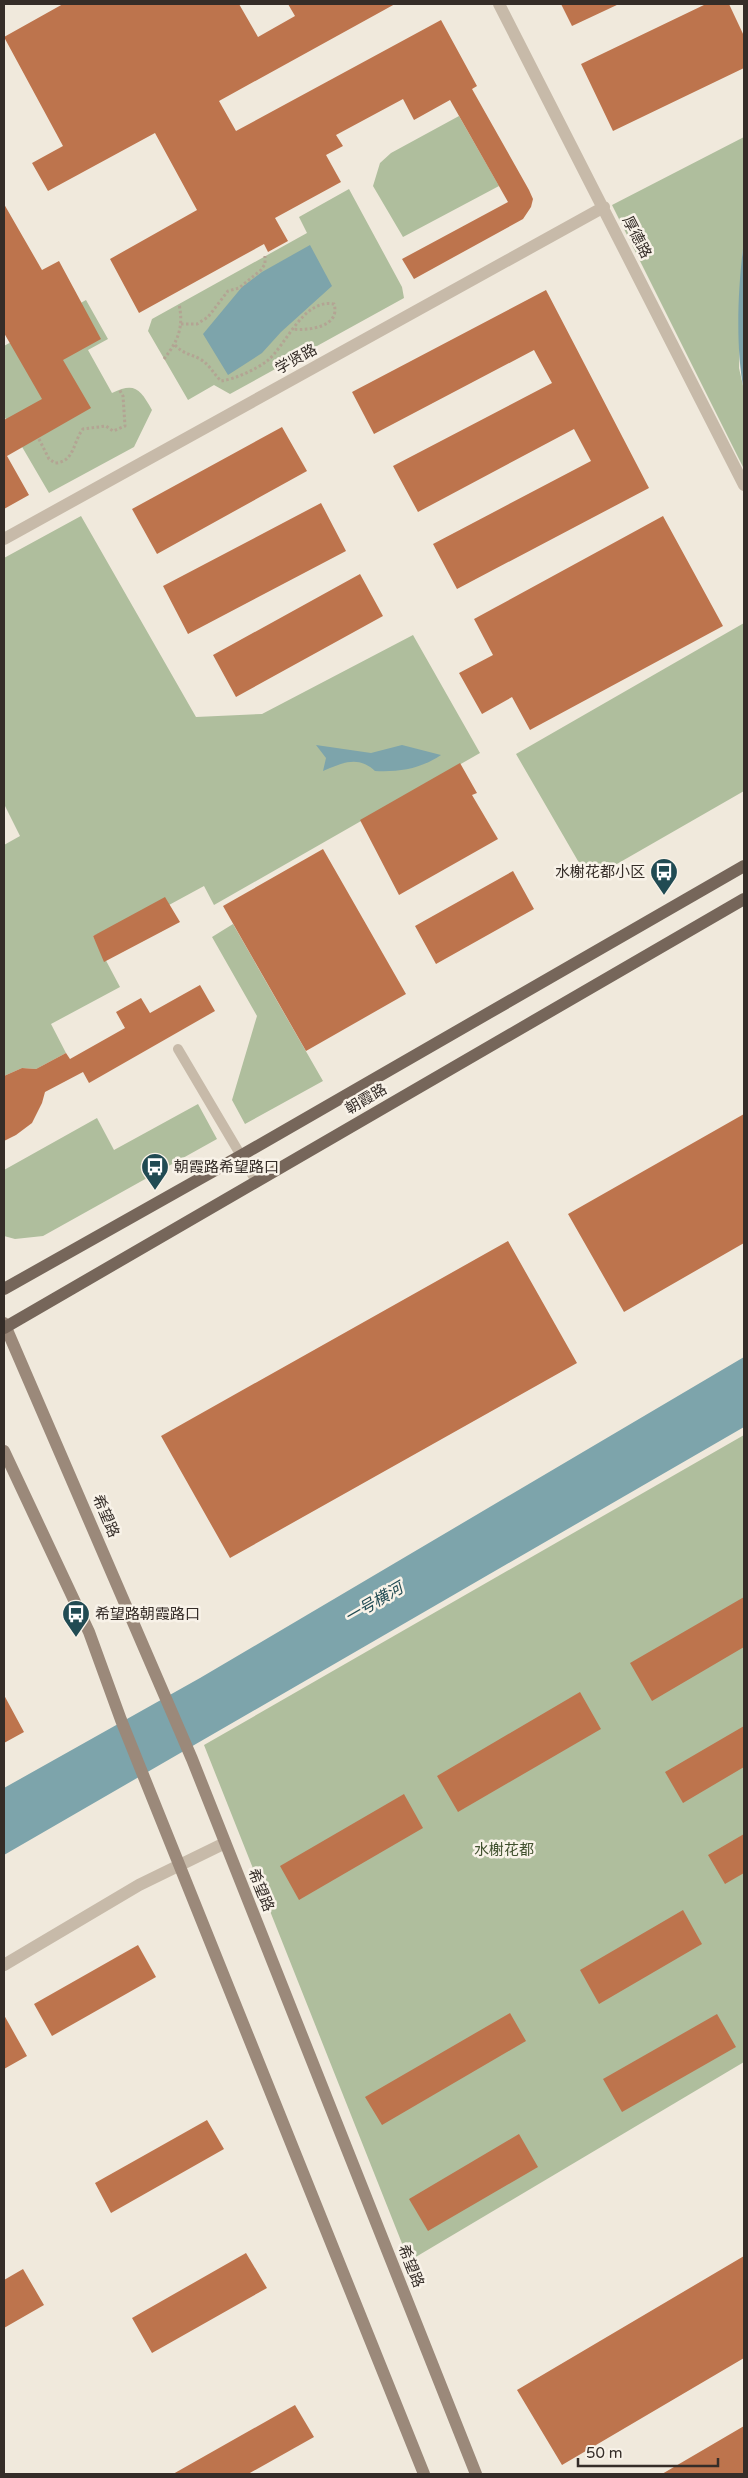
<svg xmlns="http://www.w3.org/2000/svg" width="748" height="2478" viewBox="0 0 748 2478" font-family="'Varela Round','Noto Sans SC',sans-serif">
	<rect width="100%" height="100%" fill="#f0e9dc"/>
	<path fill="#afbe9d" d="M459 116 499 186 403 237 373 186 380 163 391 153Z
		M744 137V241L742 259 739 368 744 390V469L612 205Z
		M349 189 402 287 404 298 230 394 214 385 188 400 148 331 152 319 307 233 299 217Z
		M86 300 108 339 88 350 112 393C135 382 140 389 152 410L134 447 49 493 4 416V346Z
		M81 516 196 717 262 714 413 635 480 753 214 905 204 886 169 905 93 936 120 987 51 1024 66 1053 36 1069 22 1068 4 1076V845L20 836 4 804V558Z
		M744 623V791L589 880 516 754Z
		M233 924 323 1081 245 1124 232 1100 257 1016 212 937Z
		M198 1104 217 1139 43 1236 15 1239 4 1236V1170L97 1118 114 1150Z
		M744 1435V2062L409 2261 204 1745Z"/>
	<path fill="#7da4ab" d="M744 241V390C735 348 738 284 744 241Z
		M310 245 332 286 281 332 262 353 228 375 203 334 242 287 262 272Z
		M316 745 371 753 402 745 441 755C420 769 400 772 375 771 358 755 342 763 323 771L326 758Z
		M744 1357V1427L4 1855V1788L200 1678Z"/>
	<path fill="#bd744d" d="M63 4H239L258 37 295 16 288 4H395L219 101 236 131 441 20 477 86 472 89 529 190 533 199 531 207 523 219 414 279 402 259 508 202 450 100 414 120 403 99 336 135 343 146 326 155 341 182 275 218 288 241 268 252 264 244 139 313 110 259 197 210 155 133 48 191 32 163 63 146 4 37Z
		M561 4H619L572 26Z
		M706 4H729L744 36V68L613 131 581 64Z
		M4 204 42 270 59 261 101 339 63 360 91 408 7 456 29 495 4 509V420L42 399 4 333Z
		M546 290 649 488 457 589 433 544 591 461 574 429 418 512 393 466 552 383 534 350 374 434 352 392Z
		M282 427 307 471 157 554 132 509Z
		M321 503 346 551 188 634 163 586Z
		M663 516 723 626 530 730 512 697 482 714 459 673 493 655 474 619Z
		M360 574 383 616 236 697 213 655Z
		M460 763 477 793 472 795 498 839 399 895 360 820Z
		M323 849 406 994 306 1051 223 906Z
		M513 871 534 909 436 964 415 926Z
		M165 897 180 922 104 962 93 936Z
		M200 985 215 1011 89 1083 83 1072 45 1092 42 1103 32 1123 16 1135 4 1141V1076L22 1068 36 1069 66 1053 70 1059 125 1028 116 1012 141 998 150 1013Z
		M744 1114V1243L624 1312 568 1214Z
		M508 1241 577 1363 230 1558 161 1436Z
		M744 1597V1647L652 1701 630 1663Z
		M580 1692 601 1729 458 1812 437 1776Z
		M4 1695 24 1732 4 1743Z
		M744 1726V1767L683 1803 665 1772Z
		M404 1794 423 1828 299 1900 280 1866Z
		M744 1834V1873L725 1884 708 1855Z
		M683 1910 702 1944 599 2004 580 1970Z
		M138 1945 156 1977 52 2036 34 2004Z
		M510 2013 526 2041 382 2125 365 2097Z
		M717 2014 736 2047 622 2112 603 2079Z
		M4 2015 27 2056 4 2069Z
		M207 2120 224 2149 111 2213 95 2183Z
		M519 2134 538 2167 428 2231 409 2199Z
		M246 2253 267 2288 152 2353 132 2318Z
		M744 2256V2358L562 2465 517 2390Z
		M23 2269 44 2305 4 2328V2280Z
		M295 2405 314 2437 248 2474H173Z
		M744 2426V2474H662Z"/>
	<g fill="none" stroke-linecap="round" stroke-linejoin="round">
		<path stroke="#b3a493" stroke-width="3" stroke-dasharray="2.5 2.5" stroke-linecap="butt" d="M181 324H197L208 317 228 291 239 288 261 270 265 264V256
			M175 345C183 354 191 354 200 359 210 365 213 373 221 381 235 379 255 370 267 361 286 346 303 298 334 304 341 327 308 331 292 329
			M164 359C178 341 184 327 179 304
			M39 439 49 459 55 463C75 462 73 441 83 429L106 426 113 431 125 426 123 396 119 389"/>
		<path stroke="#c7baa9" stroke-width="10" d="M178 1049 256 1181"/>
		<path stroke="#c7baa9" stroke-width="12" d="M499 4 744 485
			M4 539 604 207
			M4 1965 139 1885 225 1843"/>
		<path stroke="#9b897a" stroke-width="12" d="M4 1323 192 1759 476 2474
			M4 1451 89 1632 121 1720 424 2474"/>
		<path stroke="#76665a" stroke-width="12" d="M4 1289 242 1155 744 866
			M4 1328 744 899"/>
	</g>
	<defs>
		<symbol id="bus-pin" viewBox="-11 -11 22 30"><path d="M0 17L-7.5 6A9.5 9.5 0 1 1 7.5 6Z" fill="#214b53" stroke="#f8f2e8"/><path d="M-5-6H5V4H4V6H2V4H-2V6H-4V4H-5ZM-3.5-4V0h7V-4ZM-3.5 1.2v1.5H-2V1.2ZM2 1.2v1.5H3.5V1.2Z" fill="#fff"/></symbol>
	</defs>
	<g fill-rule="evenodd">
		<use href="#bus-pin" x="648" y="856" width="32" height="43"/>
		<use href="#bus-pin" x="139" y="1151" width="32" height="43"/>
		<use href="#bus-pin" x="60" y="1598" width="32" height="43"/>
	</g>
	<g text-anchor="middle" dominant-baseline="central" stroke-width="5" stroke-linejoin="round" paint-order="stroke">
		<g font-size="15" fill="#352d28" stroke="#f8f2e8">
			<text transform="translate(637 237) rotate(63)">厚德路</text>
			<text transform="translate(296 359) rotate(-29)">学贤路</text>
			<text transform="translate(366 1099) rotate(-30)">朝霞路</text>
			<text transform="translate(106 1516) rotate(67)">希望路</text>
			<text transform="translate(261 1890) rotate(68)">希望路</text>
			<text transform="translate(411 2266) rotate(68)">希望路</text>
		</g>
		<g font-size="15" fill="#352d28" stroke="#f8f2e8" text-anchor="start">
			<text x="645" y="872" text-anchor="end">水榭花都小区</text>
			<text x="174" y="1167">朝霞路希望路口</text>
			<text x="95" y="1614">希望路朝霞路口</text>
		</g>
		<g font-size="15" fill="#41512e" stroke="#f8f2e8">
			<text x="504" y="1850">水榭花都</text>
		</g>
		<g font-size="16" font-style="italic" fill="#214b53" stroke="#f8f2e8">
			<text transform="translate(374 1603) rotate(-30)">一号横河</text>
		</g>
	</g>
	<rect width="748" height="2478" fill="none" stroke="#352d28" stroke-width="10"/>
	<path d="M578 2458v8h140v-8" fill="none" stroke="#352d28" stroke-width="2.5"/>
	<text x="586" y="2458" font-size="15" fill="#352d28" stroke="#f8f2e8" stroke-width="4" paint-order="stroke">50 m</text>
</svg>
